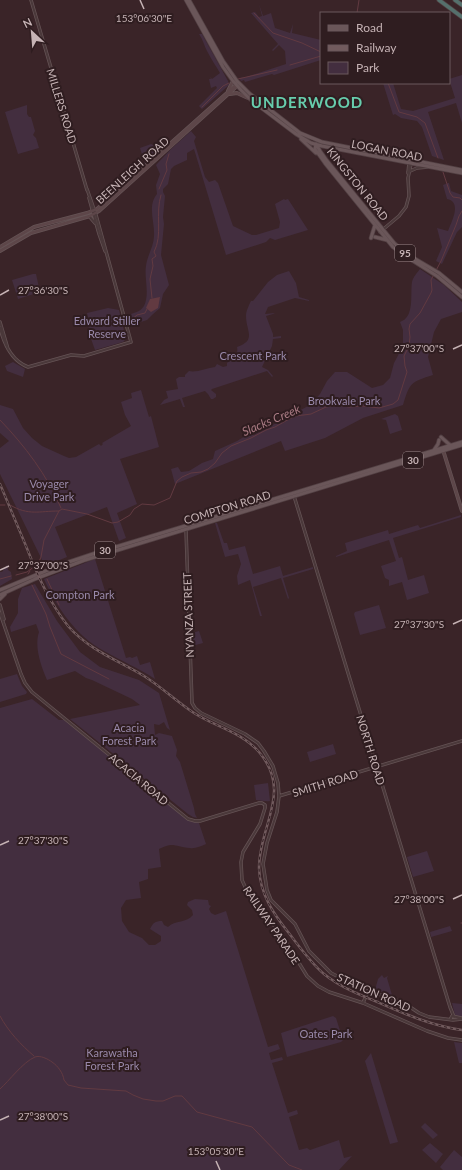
<svg xmlns="http://www.w3.org/2000/svg" width="462" height="1170" viewBox="0 0 462 1170" font-family="Lato,sans-serif">
	<rect width="100%" height="100%" fill="#3a2428"/>
	<path fill="#432e3f" d="M259 4 263 16 271 13 275 28 290 33 293 24 292 33 321 40V60L274 75 272 74 245 82 244 80 241 81 239 78 246 77 286 64 285 51 279 45 273 51 272 50 278 44 251 13 255 12 259 17 262 16Z
		M199 34H202L228 81 229 85 202 109 199 106 217 88 216 86 211 88 209 79H211L210 77 212 79 220 73C216 66 211 59 207 51 204 45 203 40 199 34Z
		M462 75V123L456 103 428 112 444 160 432 156 422 127 417 121 401 118 395 114 393 115 383 83H393L401 109 413 111 455 98 449 79Z
		M27 105V114L29 117H31L35 131 33 135 36 138 39 148 18 154 5 112Z
		M191 131 196 137 194 141 205 177 209 182 215 180 218 183 233 226 252 235H256L279 228 280 222 275 204 284 199 285 200 288 199 308 230 275 240 270 238 266 242 226 255 194 149 187 153V160L174 166 171 169 168 184 163 189V192L165 196 163 217 164 224 161 255 169 285 163 294 160 308 152 315 147 320 132 325 128 315C134 313 140 312 144 306 150 294 144 278 146 266 147 256 154 246 154 236 155 222 147 206 157 194L156 185 160 174 156 165 171 149Z
		M151 144 155 146 156 152 145 164 140 148Z
		M448 183H449L451 191 462 195V227L457 232 442 264 436 261 442 247 437 228 448 231C452 221 462 202 447 199L443 185Z
		M420 269 444 285 462 302V312L441 319 434 332 428 357 433 375C411 382 410 382 403 405L363 418 325 438 285 451 281 441 175 484 171 469 178 467 181 472 189 471 202 463 213 459 215 451 237 441 247 435H254L310 405 320 394 327 381 335 372H347L372 388 383 385 390 378 394 363 403 346V330L400 322C415 317 410 295 412 282 413 277 417 273 420 269Z
		M289 271 296 283 299 297 309 300V301L295 298 268 307 265 314 275 313 273 314 266 316 273 334V337L281 336V338L273 339 272 346 262 367 268 370 273 376 272 377 267 371 212 389 211 390 216 394V397L213 399H211L208 394 205 391 182 398 185 407H183L180 399 160 405 164 400 168 398 166 391 178 389 176 379 179 377H185V375L189 371C196 373 207 368 215 367L217 364 223 367 227 366V363C232 358 239 356 237 347 257 340 246 331 246 316 246 311 249 305 251 301H253L268 282 277 275Z
		M33 274H36L40 292 18 299 12 280Z
		M108 308 119 310 126 339 123 342 95 350 90 336 92 332V329L88 327 86 322 89 321 87 313Z
		M13 362 25 369 23 377 7 371 5 366Z
		M141 390 149 417 151 416 152 420 159 447 120 459 137 504 117 513 126 538 119 541 107 507 55 527 67 557 45 566 0 474V448L9 441 0 433V405L13 409 23 428 32 438 42 446 64 456 69 458 76 457 99 444 101 446 103 444 102 443 131 426 125 415 121 402 132 398 131 393Z
		M395 414 398 416 402 430 390 434 386 420 381 419Z
		M461 515V517L393 538 399 558 402 557 408 580 424 575 429 593 407 600 402 582 389 586V580L385 578 381 566 396 561 389 540 336 557V556L347 551 345 543 388 530 389 534 418 525 420 528Z
		M215 523H217L224 543H227L229 550 245 546 253 574 280 566 283 576 313 567V569L283 578 289 598 288 599 281 578 253 587 262 616H260L250 580 238 585 237 576 241 564 238 554 225 557Z
		M95 559 126 658 130 657 132 658 137 656 140 665 150 662 155 679C139 668 121 661 104 651 76 636 57 608 44 579Z
		M7 565 8 570 11 572 12 579 0 586V572H2Z
		M35 584 57 621 80 652 100 667 139 680 159 693 170 730 167 728 164 722 159 725 154 724 155 735 159 733 172 736 177 750 176 756 180 762 194 808 195 814 197 818 193 817 188 814 70 719 140 705 132 699 92 680 86 678 75 671 47 680C41 666 34 647 39 632L36 624 11 632 10 627 18 613V599L22 588Z
		M379 605 386 628 360 635 354 614 355 612Z
		M199 631 203 643 192 646V633Z
		M17 674 22 686 27 692 26 694 0 702V679Z
		M32 699 59 720H64L189 821 199 823 206 844C201 846 195 849 190 848 175 847 174 841 159 849L161 867 148 869V879L139 882 141 898 126 900 121 908 122 921 129 932 142 938 149 945H155L161 941V936L150 929C153 923 155 921 162 921L164 925 168 927C175 920 187 923 193 915L192 910 187 905 188 902 195 899 208 900 209 905 211 906 209 909 211 913 215 915 226 911 268 1047 278 1044 280 1049 269 1053 271 1060 282 1057 283 1060 272 1063 288 1113 297 1110 298 1114 289 1117 299 1150 307 1148 310 1150 339 1140 344 1158 352 1156 339 1170H0V708Z
		M333 744 336 754 310 762 307 752Z
		M268 783 270 801C265 802 261 800 256 800L254 785Z
		M427 851 434 871 413 877 407 857Z
		M450 926 452 931 431 937 430 932Z
		M382 975 384 978 388 976 387 978 392 995 375 990 378 979Z
		M452 1003 462 1004V1017L455 1015Z
		M333 1016 336 1018 343 1040 341 1042 287 1057 281 1033Z
		M454 1042 462 1043V1063H459Z
		M371 1053 398 1142 390 1144 365 1061Z
		M425 1123 438 1135 433 1139 421 1127Z
		M430 1143 443 1154 436 1163 422 1150Z
		M454 1150 462 1157V1170H443L440 1167Z"/>
	<path fill="#623a41" d="M160 297 158 308 151 312 146 308 150 299Z"/>
	<g fill="none" stroke-linecap="round" stroke-linejoin="round">
		<path stroke="#623a41" stroke-width="1" d="M254 13 273 33 302 43 321 52
			M357 13 359 0
			M290 65 321 56
			M238 79 277 70
			M388 83 399 112 417 117 425 123 438 158
			M202 107 223 86 229 83
			M443 172 450 193 453 197 460 198 462 200
			M159 189 167 170 166 164 169 154
			M152 298 150 279 153 266 152 259 156 256 154 252C163 235 155 213 161 195
			M131 320 137 315 145 313 147 309
			M0 420C25 446 47 475 61 508
			M0 505H5
			M10 505C29 516 39 511 59 511L62 509 87 514 112 523 118 522 130 515 134 509 142 504 154 505 170 498 177 481 182 477 191 473 201 472 208 469 215 463 222 453 231 446 251 438 266 430 275 427 291 418 296 416 311 414 326 407 338 405 349 407 363 406 379 408 393 404 398 400 407 372 405 366 404 356 409 346 410 337 409 329 410 324 420 313 431 293 432 290 431 280 441 261 456 225 459 216 462 211
			M40 560 42 568
			M28 574 30 571
			M16 575 27 572 38 564 41 557 44 540 59 511
			M0 579 11 576
			M47 579 59 605
			M32 585 46 614 50 627 61 654 109 679
			M461 923H462
			M0 1016C8 1031 21 1045 34 1056
			M0 1089C9 1081 23 1062 35 1057 40 1055 48 1059 52 1062 58 1066 63 1073 64 1080L68 1085 81 1088 126 1091 133 1095 143 1099 156 1101H163L175 1096H182L197 1112 252 1127 289 1165 302 1170"/>
		<defs>
			<path id="tertiary" d="M31 0 87 190
				M408 172 417 168 428 167
				M408 173 409 163
				M89 198 99 234 105 251
				M89 216 95 223
				M380 232 399 216 406 207 409 196 408 178 411 164
				M0 322 8 349
				M0 328C4 344 12 361 28 367L71 355 84 356 131 342 96 215 87 189
				M294 496 436 961 450 1007 454 1017
				M186 530 192 703 195 708 201 713 245 734 258 743 264 751 273 766 278 783 279 796 277 812 267 843 263 864 267 890 271 900 295 924 309 951 331 973 364 990 392 998 407 1005 419 1013 429 1017 453 1020 462 1019
				M0 605 4 619
				M0 613 21 674 25 683 32 692 188 819 195 821H200L259 803H262L265 805V808L260 824 243 852 241 862 242 880 247 891 283 937 307 976 318 986 329 992 363 1003 427 1031 448 1038 462 1040
				M279 796 462 741
				M363 1003 368 991
				M451 1020V1018L452 1016 461 1018"/>
			<path id="secondary" d="M228 91 233 81
				M230 94 237 93 248 98
				M0 247 34 227 87 213 97 209 236 85
				M0 251 31 233 90 216 99 211 237 86
				M443 450 462 511"/>
			<path id="primary" d="M186 0 223 67 233 81 241 90 251 100 296 134 311 143 322 146 462 173
				M189 0 223 61 237 81 250 94 300 133 322 142 462 170
				M301 139 316 153
				M316 144 320 151 327 161 394 243 405 253 439 273 462 292
				M316 144 315 149 325 163 393 247 404 255 437 276 462 297
				M375 237 387 240
				M371 238 375 225
				M441 437 450 445
				M434 450 438 444 439 440
				M0 590 60 565 96 553 462 442
				M0 595 35 579 85 560 462 445
				M0 599 5 594"/>
			<path id="motorway" d="M439 0 462 17
				M455 0 462 5"/>
		</defs>
		<use href="#tertiary" stroke="#655355" stroke-width="3.5"/>
		<use href="#secondary" stroke="#655355" stroke-width="4"/>
		<use href="#primary" stroke="#534144" stroke-width="4.5"/>
		<use href="#motorway" stroke="#524042" stroke-width="5"/>
		<use href="#tertiary" stroke="#4a383a" stroke-width="2"/>
		<use href="#secondary" stroke="#5d4649" stroke-width="2.5"/>
		<use href="#primary" stroke="#6a5659" stroke-width="3"/>
		<use href="#motorway" stroke="#55706c" stroke-width="3.5"/>
		<defs>
			<path id="rail" d="M0 484C9 505 17 525 26 546 37 574 49 602 68 626 89 650 117 660 144 676 160 686 175 700 191 711 212 726 241 731 259 752 293 792 259 825 259 868 260 894 273 913 288 932 299 946 310 962 324 974 340 987 360 995 380 1003 407 1015 433 1026 462 1030"/>
		</defs>
		<use href="#rail" stroke="#715a5d" stroke-width="2.5"/>
		<use href="#rail" stroke="#2f1d20" stroke-width="1" stroke-dasharray="3" stroke-linecap="butt"/>
	</g>
	<path fill="none" stroke="#c6b3b5" stroke-width="1.5" d="M140 0 144 9M0 295 9 290M453 349 462 345M0 570 9 566M453 624 462 620M0 845 9 841M453 899 462 895M0 1120 9 1116M216 1161 220 1170"/>
	<g text-anchor="middle" dominant-baseline="central" stroke-width="4" stroke-linejoin="round" paint-order="stroke">
		<g fill="#2f1d20" stroke="#998688" stroke-width="1">
			<rect x="395" y="245" width="20" height="16" rx="3"/>
			<rect x="403" y="452" width="20" height="16" rx="3"/>
			<rect x="95" y="542" width="20" height="16" rx="3"/>
		</g>
		<g font-size="10" font-weight="bold" fill="#c6b3b5">
			<text x="405" y="253">95</text>
			<text x="413" y="460">30</text>
			<text x="105" y="550">30</text>
		</g>
		<g font-size="11" fill="#c6b3b5" stroke="#2f1d20">
			<text transform="translate(62 106) rotate(73)">MILLERS ROAD</text>
			<text transform="translate(387 150) rotate(11)">LOGAN ROAD</text>
			<text transform="translate(132 170) rotate(-42)">BEENLEIGH ROAD</text>
			<text transform="translate(358 184) rotate(51)">KINGSTON ROAD</text>
			<text transform="translate(227 507) rotate(-17)">COMPTON ROAD</text>
			<text transform="translate(188 615) rotate(-92)">NYANZA STREET</text>
			<text transform="translate(371 750) rotate(73)">NORTH ROAD</text>
			<text transform="translate(139 779) rotate(40)">ACACIA ROAD</text>
			<text transform="translate(325 783) rotate(-17)">SMITH ROAD</text>
			<text transform="translate(272 925) rotate(56)">RAILWAY PARADE</text>
			<text transform="translate(374 992) rotate(24)">STATION ROAD</text>
		</g>
		<g font-size="11" fill="#9989aa" stroke="#2f1d20">
			<text x="107" y="320">Edward Stiller<tspan x="107" dy="13">Reserve</tspan></text>
			<text x="253" y="355">Crescent Park</text>
			<text x="344" y="400">Brookvale Park</text>
			<text x="49" y="483">Voyager<tspan x="49" dy="13">Drive Park</tspan></text>
			<text x="80" y="594">Compton Park</text>
			<text x="129" y="727">Acacia<tspan x="129" dy="13">Forest Park</tspan></text>
			<text x="326" y="1033">Oates Park</text>
			<text x="112" y="1052">Karawatha<tspan x="112" dy="13">Forest Park</tspan></text>
		</g>
		<g font-size="12" font-style="italic" fill="#ab7c85" stroke="#2f1d20">
			<text transform="translate(271 420) rotate(-23)">Slacks Creek</text>
		</g>
		<g font-size="15" font-weight="bold" letter-spacing="1" fill="#67cdad" stroke="#2f1d20">
			<text x="307" y="102">UNDERWOOD</text>
		</g>
	</g>
	<g font-size="10" text-anchor="middle" fill="#c6b3b5" stroke="#2f1d20" stroke-width="4" stroke-linejoin="round" paint-order="stroke">
		<text x="144" y="22">153°06'30"E</text>
		<text x="43" y="294">27°36'30"S</text>
		<text x="419" y="352">27°37'00"S</text>
		<text x="43" y="569">27°37'00"S</text>
		<text x="419" y="628">27°37'30"S</text>
		<text x="43" y="844">27°37'30"S</text>
		<text x="419" y="903">27°38'00"S</text>
		<text x="43" y="1120">27°38'00"S</text>
		<text x="216" y="1155">153°05'30"E</text>
	</g>
	<rect x="320" y="12" width="130" height="72" fill="#2f1d20" stroke="#6b595c"/>
	<rect x="328" y="25" width="20" height="6" fill="#6a5659" stroke="#6b595c"/>
	<text x="356" y="32" font-size="12" fill="#c6b3b5">Road</text>
	<rect x="328" y="45" width="20" height="6" fill="#715a5d" stroke="#6b595c"/>
	<text x="356" y="52" font-size="12" fill="#c6b3b5">Railway</text>
	<rect x="328" y="62" width="20" height="12" fill="#432e3f" stroke="#6b595c"/>
	<text x="356" y="72" font-size="12" fill="#c6b3b5">Park</text>
	<g transform="translate(32 32) rotate(334)" stroke="#2f1d20" stroke-width="3" paint-order="stroke">
	<path d="M0-3L7 15L0 10L-7 15Z" fill="#c6b3b5"/>
	<text y="-6" font-size="11" font-weight="bold" text-anchor="middle" fill="#c6b3b5">N</text>
	</g>
</svg>
